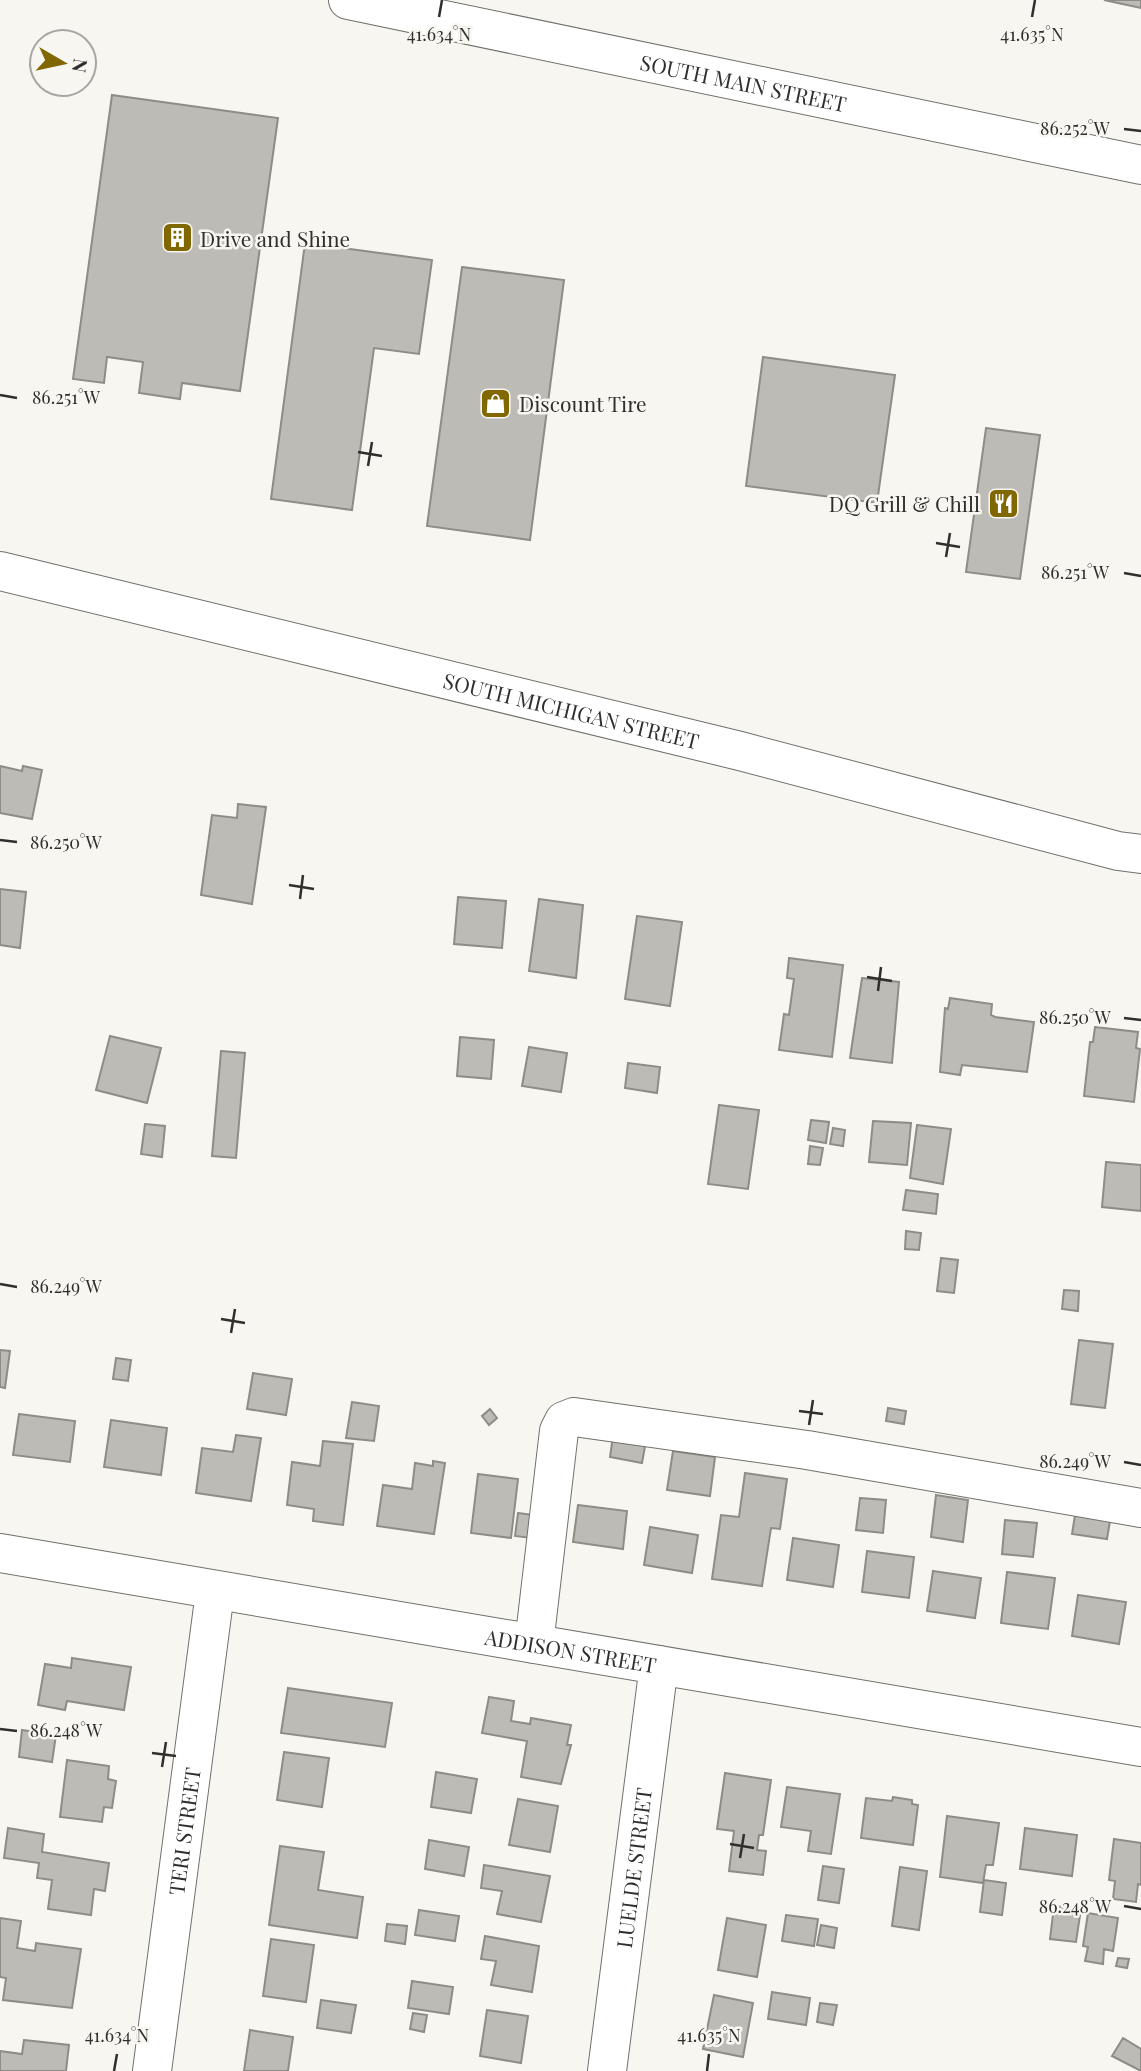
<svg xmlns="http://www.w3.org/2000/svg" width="1141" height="2071" viewBox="0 0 1141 2071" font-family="'Playfair Display',serif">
	<rect width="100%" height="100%" fill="#f7f6f1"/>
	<path fill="#bcbbb6" stroke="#8e8c87" stroke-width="2" d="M1104 0H1141V8Z
		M112 95 278 118 240 391 182 383 180 399 139 393 143 362 107 357 104 383 73 379Z
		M305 243 432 260 419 354 374 348 352 510 271 499Z
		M462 267 564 280 530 540 427 526Z
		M763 357 895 375 877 503 746 486Z
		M986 428 1040 435 1020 579 966 572Z
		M0 766 22 771 23 766 42 770 32 819 0 813Z
		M238 804 266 807 252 904 201 895 212 815 237 818Z
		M0 889 26 892 20 948 0 945Z
		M458 897 506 901 502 948 454 944Z
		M539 899 583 905 576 978 529 971Z
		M637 916 682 922 670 1006 625 999Z
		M789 958 843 965 832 1057 779 1050 784 1014 789 1015 794 979 787 978Z
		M862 978 899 982 892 1063 850 1058Z
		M950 998 992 1004 991 1015 995 1017 1034 1022 1027 1072 962 1065 960 1075 940 1072 945 1008 948 1009Z
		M1095 1027 1138 1032 1136 1048 1140 1049 1134 1102 1084 1096 1090 1042H1093Z
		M110 1036 161 1048 147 1103 96 1090Z
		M460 1037 494 1040 491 1079 457 1076Z
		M529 1047 567 1053 561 1092 522 1086Z
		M221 1051 245 1053 236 1158 212 1156Z
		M628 1063 660 1067 657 1093 625 1088Z
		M719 1105 759 1110 748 1189 708 1184Z
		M811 1120 829 1122 826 1143 808 1140Z
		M873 1121 911 1123 907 1165 869 1162Z
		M145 1124 165 1126 162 1157 141 1154Z
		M917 1125 951 1129 943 1184 910 1178Z
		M833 1128 845 1130 843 1146 830 1144Z
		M810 1146 823 1148 820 1165 808 1164Z
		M1106 1162 1141 1165V1211L1102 1207Z
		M906 1190 938 1194 936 1214 903 1210Z
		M906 1231 921 1233 919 1250 905 1249Z
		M941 1258 958 1260 954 1293 937 1291Z
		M1064 1290 1079 1291 1078 1311 1062 1309Z
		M1079 1340 1113 1344 1105 1408 1071 1404Z
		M0 1350 10 1351 5 1388 0 1387Z
		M116 1358 131 1360 128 1381 113 1379Z
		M253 1373 292 1379 286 1415 247 1409Z
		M352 1402 379 1406 374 1441 346 1438Z
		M888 1408 906 1411 904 1424 886 1421Z
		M490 1409 497 1418 489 1425 482 1416Z
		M19 1414 75 1421 70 1462 13 1455Z
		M111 1420 167 1428 161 1475 104 1467Z
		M614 1429 647 1435 642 1463 610 1457Z
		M236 1435 261 1438 251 1501 196 1493 202 1448 233 1452Z
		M323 1441 353 1444 343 1525 313 1521 314 1509 287 1505 292 1462 320 1466Z
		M673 1451 715 1457 710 1496 667 1490Z
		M433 1461 445 1463 434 1534 377 1526 383 1485 412 1489 415 1463 433 1466Z
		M745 1473 787 1479 780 1529 771 1528 762 1586 712 1579 721 1515 739 1517Z
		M478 1474 518 1479 511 1538 471 1533Z
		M936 1495 968 1500 963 1542 931 1537Z
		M860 1498 886 1500 883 1533 856 1530Z
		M578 1505 627 1511 623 1549 573 1542Z
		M1076 1509 1111 1515 1107 1539 1072 1534Z
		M518 1513 534 1515 531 1538 515 1536Z
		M1005 1520 1037 1523 1033 1557 1002 1554Z
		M650 1527 698 1535 692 1573 644 1565Z
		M793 1538 839 1545 833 1587 787 1580Z
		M867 1551 914 1557 909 1598 862 1592Z
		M933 1571 981 1578 975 1618 927 1611Z
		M1007 1572 1055 1578 1048 1629 1001 1623Z
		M1078 1595 1126 1602 1119 1644 1072 1636Z
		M72 1658 131 1667 124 1710 67 1701 65 1710 38 1705 45 1664 71 1668Z
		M288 1688 392 1703 385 1747 281 1733Z
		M489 1697 514 1701 511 1721 530 1724 531 1718 571 1725 567 1745H571L561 1784 521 1777 527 1741 482 1733Z
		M22 1730 56 1735 52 1762 19 1757Z
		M284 1752 329 1758 322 1807 277 1800Z
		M67 1760 109 1766 108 1779 116 1781 112 1808 104 1807 102 1822 60 1817Z
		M436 1772 477 1779 471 1813 431 1807Z
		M725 1773 771 1780 763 1835H759L757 1850 766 1851 763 1875 729 1871 734 1831 717 1829Z
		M787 1787 840 1794 831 1854 808 1851 811 1831 781 1827Z
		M893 1797 912 1800V1804L918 1805 913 1845 861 1838 866 1798 892 1801Z
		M518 1799 558 1806 550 1852 509 1845Z
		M947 1816 999 1823 993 1865H986L983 1883 940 1877Z
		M8 1828 44 1834 42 1852 109 1863 105 1891 94 1889 91 1915 48 1909 52 1880 37 1878 39 1863 4 1858Z
		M1025 1828 1077 1835 1072 1876 1020 1869Z
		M1114 1839 1141 1843V1885L1138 1884 1136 1902 1113 1899 1115 1881 1109 1880Z
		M429 1840 469 1847 464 1876 425 1869Z
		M280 1846 324 1852 318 1890 363 1897 357 1938 269 1925Z
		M484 1865 550 1876 541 1922 497 1914 502 1891 481 1888Z
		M823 1866 844 1869 839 1903 818 1900Z
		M900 1867 927 1871 919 1930 892 1926Z
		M984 1880 1006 1883 1002 1915 980 1912Z
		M1054 1906 1081 1909 1076 1942 1050 1939Z
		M419 1910 459 1916 455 1941 415 1935Z
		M1088 1913 1118 1918 1113 1951 1104 1949 1103 1964 1085 1961 1088 1947 1083 1946Z
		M786 1915 818 1919 814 1946 782 1941Z
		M0 1918 21 1921 17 1948 35 1951 36 1943 81 1949 72 2008 3 2000 6 1978 0 1977Z
		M727 1918 766 1925 757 1977 718 1970Z
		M387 1924 407 1926 405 1944 385 1941Z
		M821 1925 837 1928 834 1948 817 1945Z
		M485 1936 539 1946 532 1992 491 1985 496 1961 481 1959Z
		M271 1939 314 1945 306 2002 263 1996Z
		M1118 1958 1129 1959 1127 1968 1116 1966Z
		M412 1981 453 1987 449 2014 408 2008Z
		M772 1992 810 1998 806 2025 768 2019Z
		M714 1995 753 2003 743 2057 703 2049Z
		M321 2000 356 2005 351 2033 317 2028Z
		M820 2003 837 2005 833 2025 817 2022Z
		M487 2010 528 2016 521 2063 480 2056Z
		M413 2013 427 2015 424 2032 410 2029Z
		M250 2030 293 2037 288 2071H244Z
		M1123 2038 1141 2049V2071L1112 2056Z
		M24 2040 69 2045 66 2071H0V2051L22 2054Z"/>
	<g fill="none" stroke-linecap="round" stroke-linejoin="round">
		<defs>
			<g id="minor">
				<path id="s1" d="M348 0 1141 165"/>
				<path id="s2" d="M0 1553 1141 1747"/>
				<path d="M534 1644 559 1431 564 1421 574 1417 807 1450 1141 1508"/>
				<path id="s3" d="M152 2071 215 1592"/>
				<path id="s4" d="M607 2071 659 1665"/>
			</g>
			<g id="major">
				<path id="s5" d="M0 571 740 751 1118 851 1141 854"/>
			</g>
		</defs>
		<use href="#minor" stroke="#71706b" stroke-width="40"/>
		<use href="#major" stroke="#71706b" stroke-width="40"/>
		<use href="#minor" stroke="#fff" stroke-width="38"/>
		<use href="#major" stroke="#fff" stroke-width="38"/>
	</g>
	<path fill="none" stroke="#302f2d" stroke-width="2.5" d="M439 17 442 0M1032 17 1035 0M1124 129 1141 131M0 395 17 398M358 452 382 456M368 466 372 442M936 543 960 547M946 557 950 533M1124 573 1141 576M0 840 17 842M289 885 314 889M300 899 303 875M867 977 892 981M878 991 881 967M1124 1018 1141 1020M0 1284 17 1287M221 1319 245 1323M231 1333 235 1309M799 1411 823 1414M809 1425 813 1400M1124 1462 1141 1465M0 1729 17 1731M152 1753 176 1756M162 1767 166 1742M730 1844 754 1848M740 1858 744 1834M1124 1906 1141 1909M114 2071 117 2054M707 2071 709 2054"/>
	<defs>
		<symbol id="building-square" viewBox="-11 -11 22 22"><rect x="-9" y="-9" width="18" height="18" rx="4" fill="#806700" stroke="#f7f6f1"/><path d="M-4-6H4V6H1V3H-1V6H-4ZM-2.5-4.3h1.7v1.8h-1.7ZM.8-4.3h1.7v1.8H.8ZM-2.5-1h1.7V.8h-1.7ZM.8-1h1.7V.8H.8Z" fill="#fff"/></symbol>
		<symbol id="shop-square" viewBox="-11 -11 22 22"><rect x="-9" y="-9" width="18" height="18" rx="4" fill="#806700" stroke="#f7f6f1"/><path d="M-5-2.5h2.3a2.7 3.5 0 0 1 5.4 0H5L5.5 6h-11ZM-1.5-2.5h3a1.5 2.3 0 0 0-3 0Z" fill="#fff"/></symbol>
		<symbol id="restaurant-square" viewBox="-11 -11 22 22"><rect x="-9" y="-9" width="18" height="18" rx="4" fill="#806700" stroke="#f7f6f1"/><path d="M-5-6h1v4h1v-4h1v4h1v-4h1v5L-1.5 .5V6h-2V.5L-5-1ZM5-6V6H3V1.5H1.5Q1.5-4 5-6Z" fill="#fff"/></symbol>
	</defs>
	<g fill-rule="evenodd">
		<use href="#building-square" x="160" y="220" width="35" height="35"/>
		<use href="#shop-square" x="478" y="386" width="35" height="35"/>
		<use href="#restaurant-square" x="986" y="486" width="35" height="35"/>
	</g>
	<g text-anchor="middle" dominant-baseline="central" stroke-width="5" stroke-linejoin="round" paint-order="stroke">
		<g font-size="21" fill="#302f2d" stroke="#f7f6f1">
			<text stroke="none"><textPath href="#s1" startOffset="404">SOUTH MAIN STREET</textPath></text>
			<text stroke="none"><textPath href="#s5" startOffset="588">SOUTH MICHIGAN STREET</textPath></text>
			<text stroke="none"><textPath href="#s2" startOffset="579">ADDISON STREET</textPath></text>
			<text stroke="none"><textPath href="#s3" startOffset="242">TERI STREET</textPath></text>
			<text stroke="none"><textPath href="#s4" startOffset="205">LUELDE STREET</textPath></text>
		</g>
		<g font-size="21" fill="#302f2d" stroke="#f7f6f1" text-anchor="start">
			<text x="200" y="238">Drive and Shine</text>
			<text x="519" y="403">Discount Tire</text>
			<text x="980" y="503" text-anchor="end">DQ Grill &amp; Chill</text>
		</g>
	</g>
	<g font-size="18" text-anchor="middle" fill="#302f2d" stroke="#f7f6f1" stroke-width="5" stroke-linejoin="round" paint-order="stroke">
		<text x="439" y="41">41.634°N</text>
		<text x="1032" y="41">41.635°N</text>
		<text x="1075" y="135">86.252°W</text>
		<text x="66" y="404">86.251°W</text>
		<text x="1075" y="579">86.251°W</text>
		<text x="66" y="849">86.250°W</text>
		<text x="1075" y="1024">86.250°W</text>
		<text x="66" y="1293">86.249°W</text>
		<text x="1075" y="1468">86.249°W</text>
		<text x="66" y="1737">86.248°W</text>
		<text x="1075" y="1913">86.248°W</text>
		<text x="117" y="2042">41.634°N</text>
		<text x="709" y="2042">41.635°N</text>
	</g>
	<g transform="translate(63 63) rotate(99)"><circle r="33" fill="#f7f6f1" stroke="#a7a6a3" stroke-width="2"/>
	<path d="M0-5L12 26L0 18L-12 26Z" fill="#806700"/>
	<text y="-10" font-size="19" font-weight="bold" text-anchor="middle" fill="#302f2d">N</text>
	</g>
</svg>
